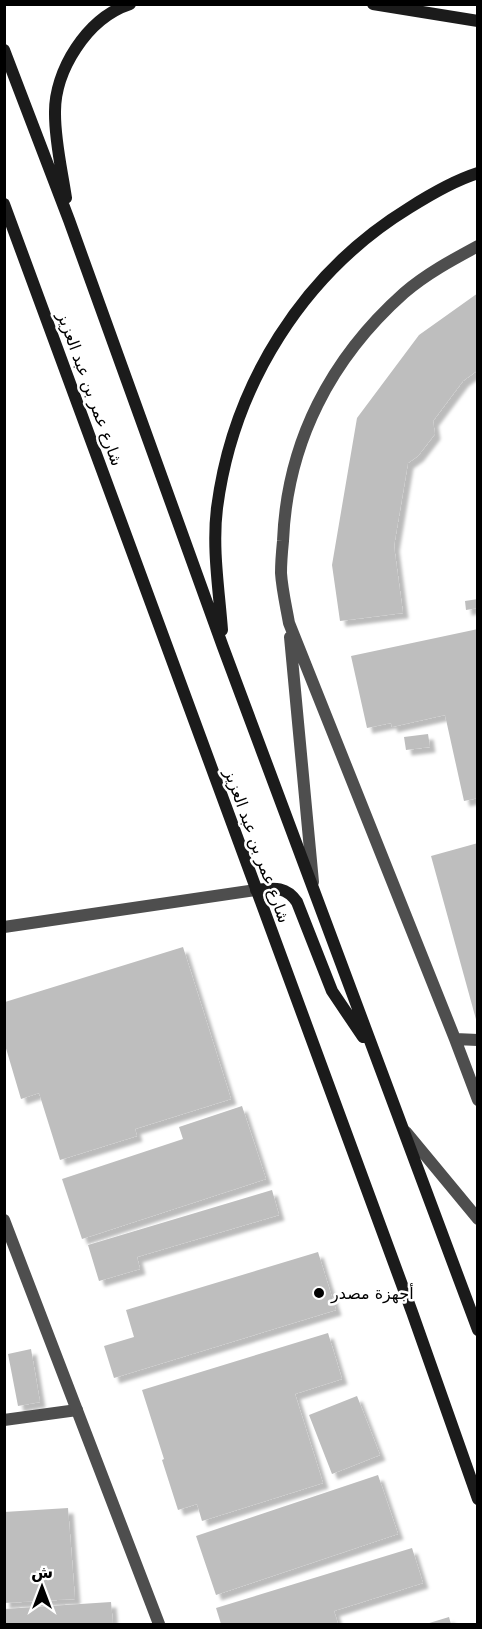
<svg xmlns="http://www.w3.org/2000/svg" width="482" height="1629" viewBox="0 0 482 1629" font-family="'DejaVu Sans',Vazirmatn,sans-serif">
	<defs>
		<filter id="shadow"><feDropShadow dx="5.5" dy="5.5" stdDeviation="1.5" flood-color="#0004"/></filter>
	</defs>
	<rect width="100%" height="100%" fill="#fff"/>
	<path fill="#bebebe" filter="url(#shadow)" d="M478 293V370L463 381 433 421 435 434 418 456 408 463 394 546 403 613 340 621 332 565 357 418 419 335Z
		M478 599V608L466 610 465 601Z
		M478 629V798L464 801 445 715 392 727 391 723 367 728 351 656Z
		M428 734 430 747 406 750 404 737Z
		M478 843V1023H477L431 856Z
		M183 947 231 1099 135 1129 137 1136 60 1160 39 1093 21 1099 5 1045V1002Z
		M242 1106 266 1179 82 1239 62 1179 183 1139 179 1127Z
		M272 1190 279 1215 137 1257 140 1269 99 1281 88 1245Z
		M318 1252 336 1310 114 1378 104 1346 134 1337 126 1310Z
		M328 1333 342 1379 295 1394 323 1483 202 1521 197 1504 178 1510 162 1460 164 1459 142 1390Z
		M31 1349 40 1402 18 1406 8 1354Z
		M357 1396 380 1455 332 1474 309 1415Z
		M378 1475 398 1534 216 1595 196 1536Z
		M68 1508 75 1599 4 1603V1512Z
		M412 1548 423 1583 334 1611 338 1624H221L216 1608Z
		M111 1602 113 1624H4V1609Z
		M449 1617 451 1624H426Z"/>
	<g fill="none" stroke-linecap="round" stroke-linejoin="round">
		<path stroke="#4e4e4e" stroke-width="12" d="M4 1420 77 1410"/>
		<path stroke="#4e4e4e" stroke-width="12" d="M478 246C452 260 426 274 404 293 331 358 287 442 283 541 282 551 281 562 281 573 282 589 286 606 289 623L455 1039 478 1100
			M290 637 313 882
			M4 927 256 890
			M455 1039 478 1040
			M406 1132 478 1219
			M4 1220 159 1624"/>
		<path stroke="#1b1b1b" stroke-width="12" d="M373 4 478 21
			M4 50 69 220 223 647 478 1330
			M66 198C62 171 55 142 55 114 54 71 87 18 130 4
			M4 204 412 1312 478 1499
			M222 630C219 590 212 548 217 508 233 385 303 273 409 208 431 194 453 181 478 173
			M256 890C274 888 286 886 297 902L332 991 363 1037"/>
	</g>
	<circle fill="#000" stroke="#fff" stroke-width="2" cx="319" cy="1293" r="6"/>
	<g text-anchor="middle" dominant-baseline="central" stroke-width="5" stroke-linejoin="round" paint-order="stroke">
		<g font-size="16" fill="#000" stroke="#fff">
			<text transform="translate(90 389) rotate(70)">شارع عمر بن عبد العزيز</text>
			<text transform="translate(257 846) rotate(70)">شارع عمر بن عبد العزيز</text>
		</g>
		<g font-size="16" fill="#000" stroke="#fff" text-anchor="start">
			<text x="331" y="1293">أجهزة مصدر</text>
		</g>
	</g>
	<rect width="482" height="1629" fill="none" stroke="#000000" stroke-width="12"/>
	<g transform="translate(42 1587)" stroke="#ffffff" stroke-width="4.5" paint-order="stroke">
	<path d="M0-4.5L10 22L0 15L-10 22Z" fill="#000000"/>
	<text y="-9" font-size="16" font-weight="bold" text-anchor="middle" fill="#000000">ش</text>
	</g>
</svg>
